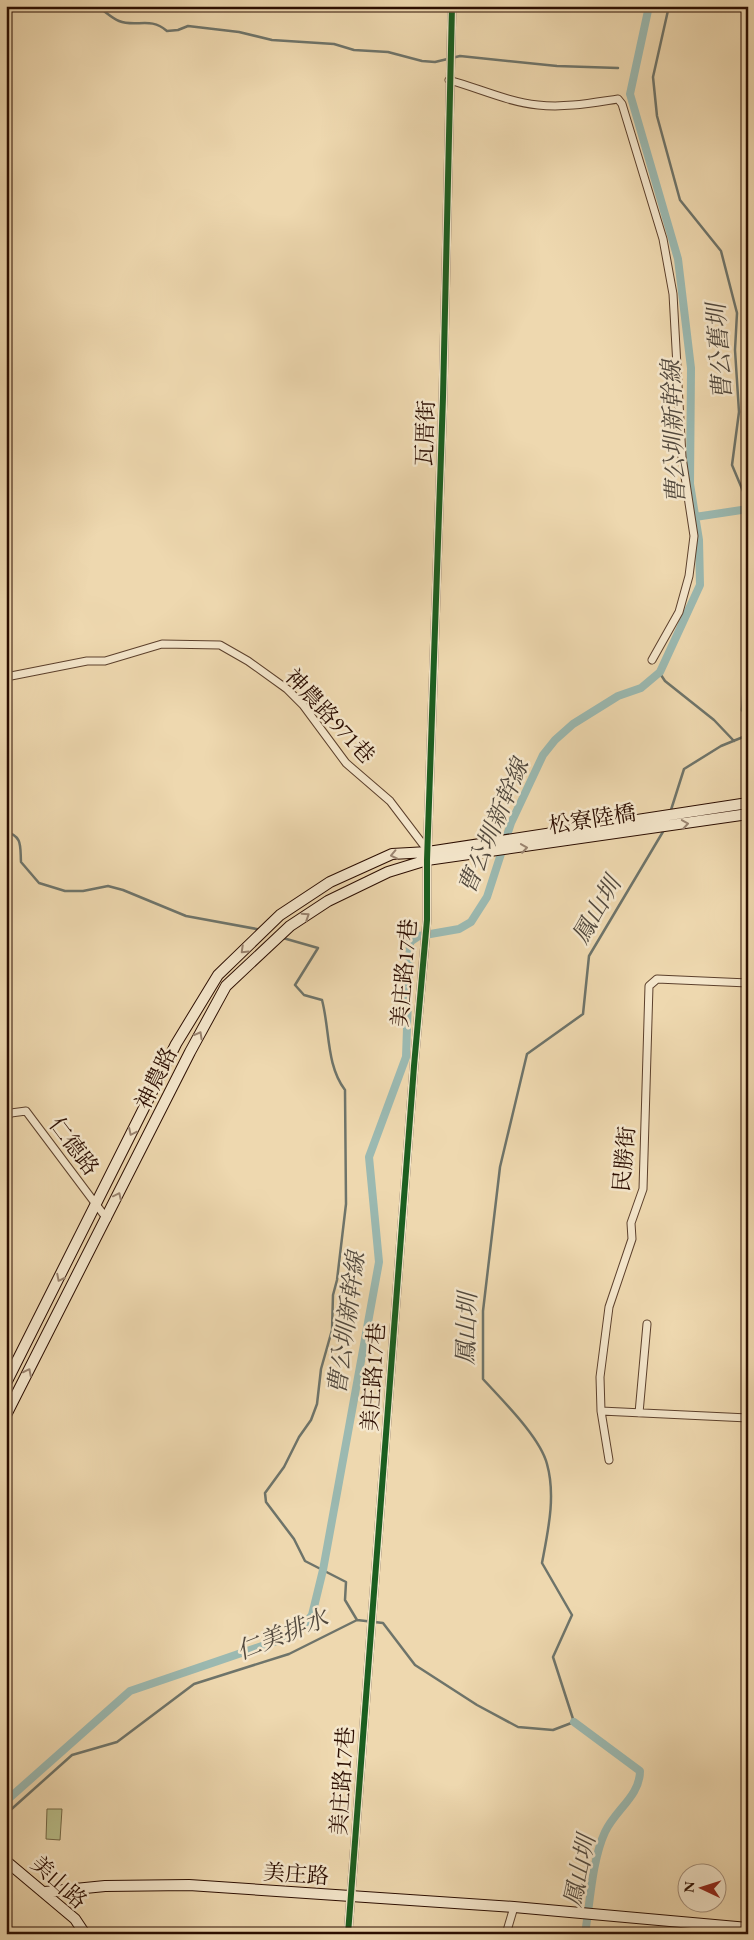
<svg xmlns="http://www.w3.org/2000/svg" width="754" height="1940" viewBox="0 0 754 1940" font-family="'EB Garamond','Noto Serif TC',serif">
	<rect width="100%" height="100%" fill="#eed8af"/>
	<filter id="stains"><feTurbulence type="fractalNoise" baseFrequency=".004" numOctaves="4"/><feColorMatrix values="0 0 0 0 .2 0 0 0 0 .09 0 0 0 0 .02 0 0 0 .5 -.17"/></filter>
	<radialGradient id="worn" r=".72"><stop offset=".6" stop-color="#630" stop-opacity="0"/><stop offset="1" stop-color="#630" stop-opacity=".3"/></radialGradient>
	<path fill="#b9be8a" stroke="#726645" d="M47 1809H62L60 1840 46 1839Z"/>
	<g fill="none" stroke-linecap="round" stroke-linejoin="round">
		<path stroke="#6e746a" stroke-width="2.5" d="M96 6C104 10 111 18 119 21 136 28 150 16 167 31L178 30 188 26 239 32 272 40 334 44 354 50 388 52 422 61 435 62 460 56 557 66 618 68
			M669 6 653 77 657 116 680 200 721 251 737 313 735 350 739 412 732 465 748 503
			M748 634 742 710 748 720
			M659 672 665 681 714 720 734 741
			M670 813 684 769 721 746 748 735
			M6 832C23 836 20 847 21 862L39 883 65 891H83L108 886 123 890 186 916 262 930
			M283 938 318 948 295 985 304 995 322 1000C330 1030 326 1065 345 1090L346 1204 337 1280 333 1295 332 1330 321 1369 317 1404 311 1420 299 1437 284 1467 265 1493 266 1502 294 1539 305 1561 346 1582 345 1600 357 1620
			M6 1814 72 1755 117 1742 194 1684 289 1654 357 1620 383 1623 415 1665 477 1705 518 1727 553 1730 574 1722 553 1657 572 1615 542 1563C548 1531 556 1496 547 1464 540 1437 502 1400 483 1379V1311L500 1167 527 1054 583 1014 589 956 664 830"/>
		<path stroke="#9bb9b1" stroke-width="8" d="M695 517 748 509
			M574 1722 640 1771C640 1796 615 1810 605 1832 592 1860 590 1903 585 1934
			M6 1801 130 1691 297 1634 312 1615 323 1570 379 1262 369 1157 406 1057 410 942 419 936 459 929 471 922 487 897 511 823 543 755 555 740 573 724 618 696 641 688 660 672 700 585 699 540 690 484 691 368 678 259 630 94 649 6
			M6 1931 8 1934"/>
		<defs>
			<path id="street" d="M449 80C478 88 508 102 538 105 565 108 591 103 618 99L622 104 663 239 673 294 682 457 694 536 689 576 679 612 652 660
				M6 677 87 661H105L162 644 220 645 248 661 287 689 303 705 346 763 390 801 428 851
				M6 1118 11 1113 26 1111 107 1219
				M601 1411 748 1418
				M639 1413 647 1324
				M609 1460 601 1411 600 1377 609 1307 632 1239 631 1223 643 1189 649 986 657 979 748 983
				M704 1926 720 1934
				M348 1934 414 1066 427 920V860L443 397 452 6
				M506 1934 514 1907"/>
			<path id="secondary" d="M6 1383 176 1044 218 975 280 915 330 882 392 854 428 852 748 803
				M6 1415 190 1052 226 986 290 926 328 901 388 872 427 860 748 814
				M6 1861 75 1919 85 1934
				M45 1892 105 1886 189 1885 514 1907 748 1928"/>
		</defs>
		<use href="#street" stroke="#5c402c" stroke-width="9"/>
		<use href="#secondary" stroke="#2b0d00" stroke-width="12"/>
		<use href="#street" stroke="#f4e6cb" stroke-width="7"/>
		<use href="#secondary" stroke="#f4e6cb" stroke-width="10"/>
		<defs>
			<path id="cycleway" d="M348 1934 414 1066 427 920V860L443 397 452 6"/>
		</defs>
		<use href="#cycleway" stroke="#f4e6cb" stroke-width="9"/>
		<use href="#cycleway" stroke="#1b5e20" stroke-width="6"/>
	</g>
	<defs><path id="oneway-chevron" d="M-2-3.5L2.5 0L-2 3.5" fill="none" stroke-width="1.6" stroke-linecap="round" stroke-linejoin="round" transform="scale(1.25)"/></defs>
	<g stroke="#9a8470">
		<use href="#oneway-chevron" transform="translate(685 824) rotate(-9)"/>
		<use href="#oneway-chevron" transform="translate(524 848) rotate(-8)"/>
		<use href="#oneway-chevron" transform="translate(394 855) rotate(168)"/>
		<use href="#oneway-chevron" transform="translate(306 916) rotate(-33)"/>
		<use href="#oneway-chevron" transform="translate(244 950) rotate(136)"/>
		<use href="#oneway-chevron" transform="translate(199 1035) rotate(-61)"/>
		<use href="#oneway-chevron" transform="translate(132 1132) rotate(116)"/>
		<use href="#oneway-chevron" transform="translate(118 1196) rotate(-64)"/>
		<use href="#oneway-chevron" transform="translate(60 1278) rotate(117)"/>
		<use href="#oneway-chevron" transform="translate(28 1372) rotate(-63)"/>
	</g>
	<g text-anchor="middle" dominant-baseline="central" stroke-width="5" stroke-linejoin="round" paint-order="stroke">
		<g font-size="22" fill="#2b0d00" stroke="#f4e6cb">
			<text transform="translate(425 433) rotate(-88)">瓦厝街</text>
			<text transform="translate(330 716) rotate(47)">神農路971巷</text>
			<text transform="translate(592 819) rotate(-9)">松寮陸橋</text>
			<text transform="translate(404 973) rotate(-85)">美庄路17巷</text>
			<text transform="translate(156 1078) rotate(-64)">神農路</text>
			<text transform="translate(74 1146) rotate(53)">仁德路</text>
			<text transform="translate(624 1159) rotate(-85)">民勝街</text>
			<text transform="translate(373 1377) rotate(-86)">美庄路17巷</text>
			<text transform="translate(342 1781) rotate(-86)">美庄路17巷</text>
			<text transform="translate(296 1874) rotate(4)">美庄路</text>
			<text transform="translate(59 1882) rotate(42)">美山路</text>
		</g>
		<g font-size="24" font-style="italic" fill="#52493e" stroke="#f4e6cb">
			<text transform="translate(719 352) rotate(-94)">曹公舊圳</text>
			<text transform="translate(673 432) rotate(-92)">曹公圳新幹線</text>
			<text transform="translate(493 826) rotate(-67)">曹公圳新幹線</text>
			<text transform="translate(596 910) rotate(-60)">鳳山圳</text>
			<text transform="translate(346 1323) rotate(-82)">曹公圳新幹線</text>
			<text transform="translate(466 1329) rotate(-88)">鳳山圳</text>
			<text transform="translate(282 1634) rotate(-22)">仁美排水</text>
			<text transform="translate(579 1871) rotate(-78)">鳳山圳</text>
		</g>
	</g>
	<rect width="754" height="1940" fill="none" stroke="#eed8af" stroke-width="25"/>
	<rect x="8" y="8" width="739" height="1925" fill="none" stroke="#2b0d00" stroke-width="2.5"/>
	<rect x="12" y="12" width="729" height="1915" fill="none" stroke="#2b0d00"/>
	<g transform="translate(702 1888) rotate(274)"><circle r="24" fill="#f4e6cb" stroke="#a48f7a"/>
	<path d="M0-4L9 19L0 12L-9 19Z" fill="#8f2418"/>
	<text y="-8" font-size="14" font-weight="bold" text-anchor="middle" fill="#2b0d00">N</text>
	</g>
	<rect width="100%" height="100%" filter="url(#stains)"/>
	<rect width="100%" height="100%" fill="url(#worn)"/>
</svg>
